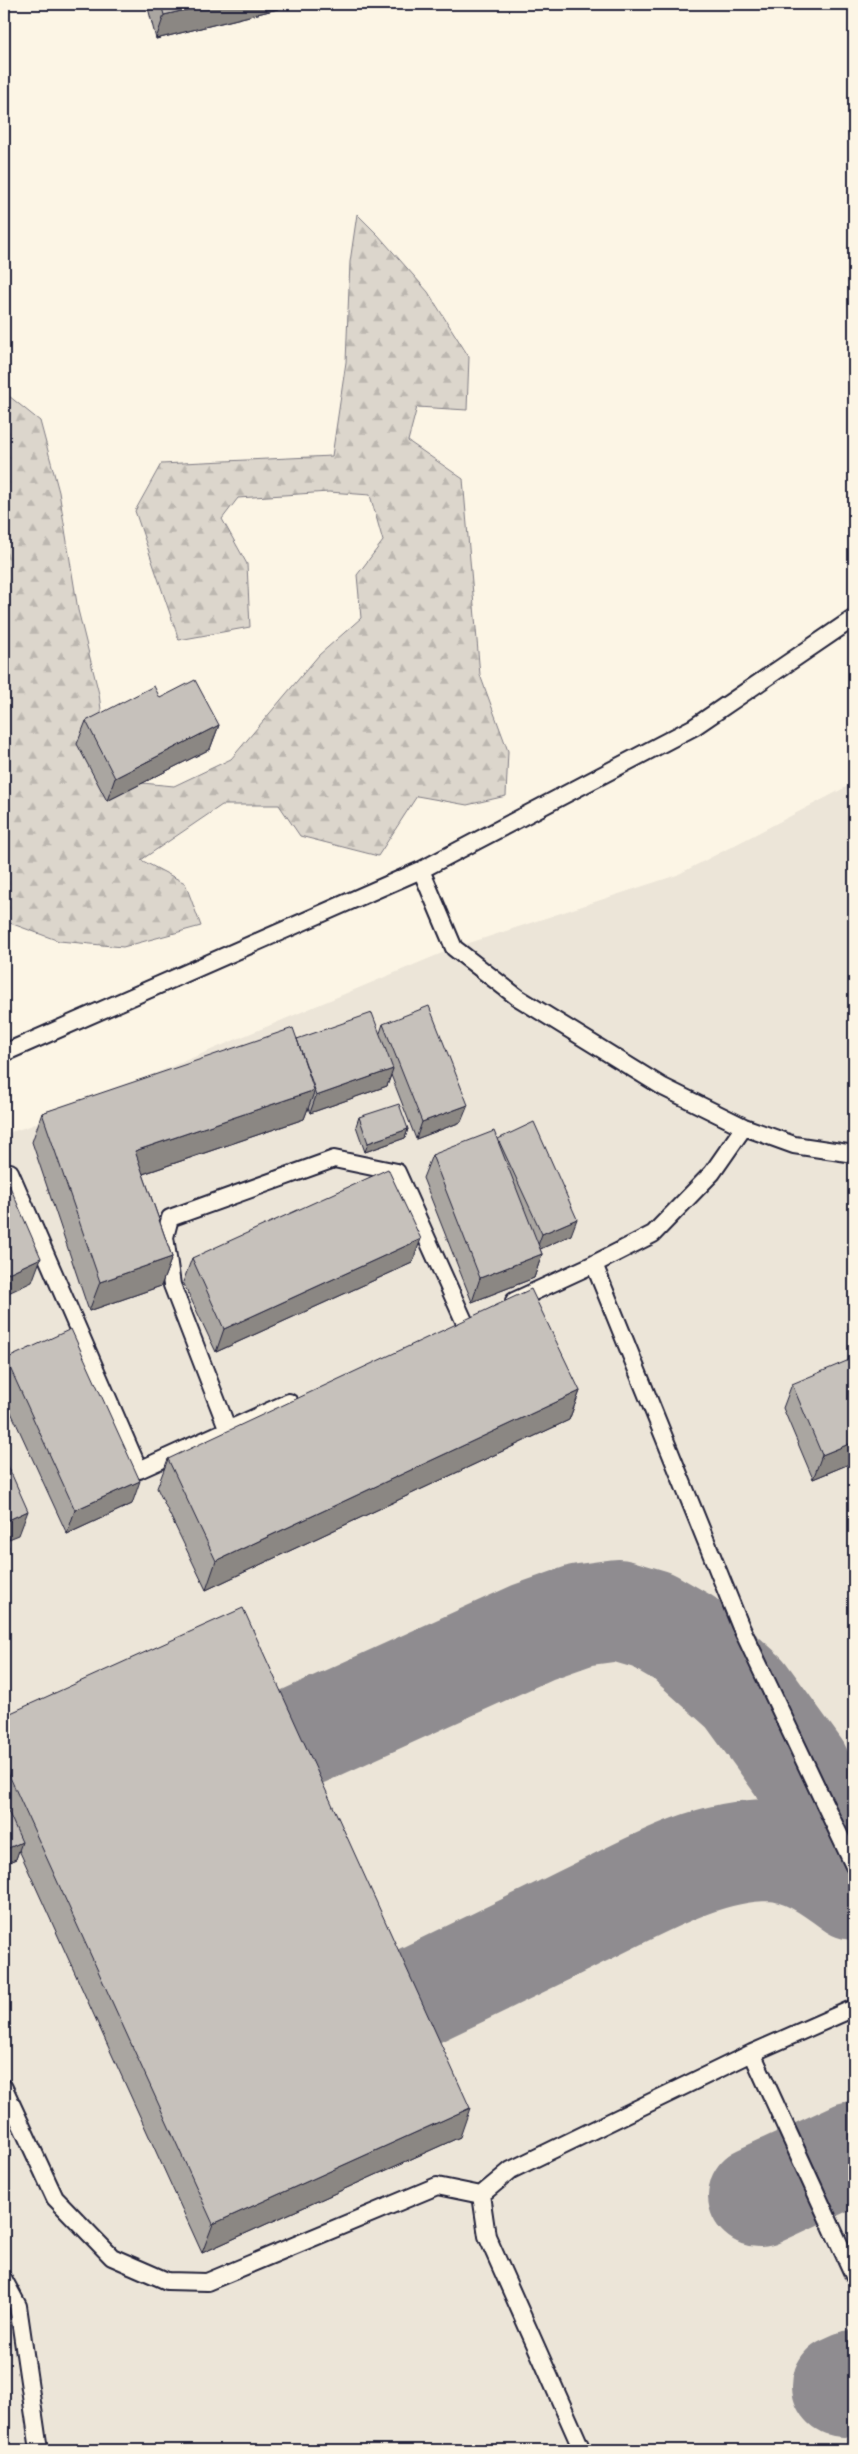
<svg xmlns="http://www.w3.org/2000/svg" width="858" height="2454" viewBox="0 0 858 2454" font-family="'Playpen Sans',sans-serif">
	<defs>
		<pattern id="forest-firs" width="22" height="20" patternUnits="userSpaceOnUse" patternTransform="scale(1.25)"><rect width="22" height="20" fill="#dcd6cc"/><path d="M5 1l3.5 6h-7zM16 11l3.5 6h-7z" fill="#bcb7b0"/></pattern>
	</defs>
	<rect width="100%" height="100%" fill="#fcf5e5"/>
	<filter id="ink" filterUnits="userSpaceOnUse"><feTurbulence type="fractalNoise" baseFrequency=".02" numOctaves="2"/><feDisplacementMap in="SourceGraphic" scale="10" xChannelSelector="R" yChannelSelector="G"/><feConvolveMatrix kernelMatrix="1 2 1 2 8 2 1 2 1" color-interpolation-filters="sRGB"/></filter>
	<g filter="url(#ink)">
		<path fill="#ece5d8" d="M854 783V2450H4V1134L30 1126 454 948 677 875Z"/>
		<path fill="url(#forest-firs)" stroke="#7f7c84" d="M357 214 378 235 428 292 469 357 467 410 417 407 408 441 463 479 480 675 508 751 506 796 467 805 417 796 378 856 300 836 279 805H222L141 860 185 883 201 926 123 947 59 941 10 923 8 955 4 962V392L40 421 59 492 78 610 99 694 110 780 174 786 231 759 319 655 361 618 357 575 383 541 370 495 329 492 238 498 222 519 247 564 250 627 179 640 135 511 161 464 332 456 346 362 350 262Z"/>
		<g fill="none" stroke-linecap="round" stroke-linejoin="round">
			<path stroke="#8f8c90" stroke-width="102" d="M282 1746 533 1632 581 1615 618 1610 652 1620 685 1639 745 1693 800 1769 854 1888
				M400 2005C460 1976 521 1947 581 1917 640 1889 702 1850 770 1850 802 1851 829 1870 854 1889
				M759 2196 854 2152
				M843 2386 854 2381"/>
			<defs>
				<path id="service" d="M421 870 694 727 854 618
					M4 1053 421 870 454 948 517 997 663 1087 744 1127 794 1145 854 1154
					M10 1172 139 1470 289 1402
					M594 1264 740 1625 854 1866
					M514 1301 594 1264 653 1234 712 1173 744 1127
					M228 1430 172 1285 165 1237 170 1218 334 1159 397 1172 465 1323
					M752 2053 854 2276
					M4 2088 55 2198 112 2257 167 2281 207 2282 437 2186 481 2195
					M4 2280 18 2306 39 2450
					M582 2450 487 2236 481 2195 511 2170 752 2053 854 2008"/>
			</defs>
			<use href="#service" stroke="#22223b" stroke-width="20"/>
			<use href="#service" stroke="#fcf5e5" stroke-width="16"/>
		</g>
		<path fill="#aaa6a1" stroke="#22223b" d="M147 4H298L156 39Z
			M160 698 219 725 210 749 107 801 77 744 86 721Z
			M383 1024 461 1122 416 1139 391 1075 387 1086 310 1113 308 1108 304 1119 143 1174 172 1257 161 1286 89 1311 32 1142 42 1113 297 1039 380 1033Z
			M359 1117 408 1129 405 1138 365 1152 356 1126Z
			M498 1139 571 1235 540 1249 542 1254 534 1278 472 1302 423 1178 432 1155 498 1140Z
			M192 1258 412 1263 216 1352 183 1282Z
			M6 1359 132 1504 67 1534 4 1397V1365Z
			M792 1384 854 1462 813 1479 783 1408Z
			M580 1391 569 1420 206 1590 157 1488 168 1459Z
			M4 1716 460 2137 202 2253 19 1850 16 1859 4 1864Z"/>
		<path fill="#8b8783" stroke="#22223b" d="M211 4H298L156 39 164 15Z
			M219 725 210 749 107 801 115 778Z
			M393 1069 387 1086 310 1113 316 1096Z
			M315 1090 304 1119 125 1180 135 1151Z
			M468 1105 461 1122 416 1139 422 1122Z
			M408 1129 405 1138 365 1152 368 1143Z
			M577 1219 571 1235 536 1251 542 1234Z
			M421 1239 412 1263 216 1352 224 1329Z
			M542 1254 534 1278 472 1302 480 1278Z
			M172 1257 161 1286 89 1311 100 1282Z
			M41 1258 32 1282 4 1295V1275Z
			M580 1391 569 1420 206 1590 216 1561Z
			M854 1442V1462L813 1479 822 1455Z
			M140 1481 132 1504 67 1534 75 1510Z
			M28 1511 19 1535 4 1541V1522Z
			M9 1547 4 1562V1549Z
			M22 1842 16 1859 4 1864V1850Z
			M470 2108 460 2137 202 2253 213 2224Z"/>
		<path fill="#c6c1bb" stroke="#22223b" d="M161 4H211L164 15Z
			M195 680 219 725 115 778 86 721 154 686 160 698Z
			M429 1006 468 1105 422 1122 383 1024Z
			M372 1013 393 1069 316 1096 297 1039Z
			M293 1028 315 1090 135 1151 172 1257 100 1282 42 1113Z
			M399 1104 408 1129 368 1143 359 1117Z
			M534 1122 577 1219 542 1234 498 1139Z
			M494 1131 542 1254 480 1278 432 1155Z
			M388 1169 421 1239 224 1329 192 1258Z
			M4 1173 41 1258 4 1275Z
			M531 1289 580 1391 216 1561 168 1459Z
			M71 1329 140 1481 75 1510 6 1359Z
			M854 1358V1442L822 1455 792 1384Z
			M4 1457 28 1511 4 1522Z
			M4 1534 9 1547 4 1549Z
			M243 1608 470 2108 213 2224 4 1764V1716Z
			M4 1802 22 1842 4 1850Z"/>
	</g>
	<rect width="858" height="2454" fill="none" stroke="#fcf5e5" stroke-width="20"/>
	<rect x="10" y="10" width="838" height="2434" fill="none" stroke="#22223b" stroke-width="2" filter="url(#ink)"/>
</svg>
